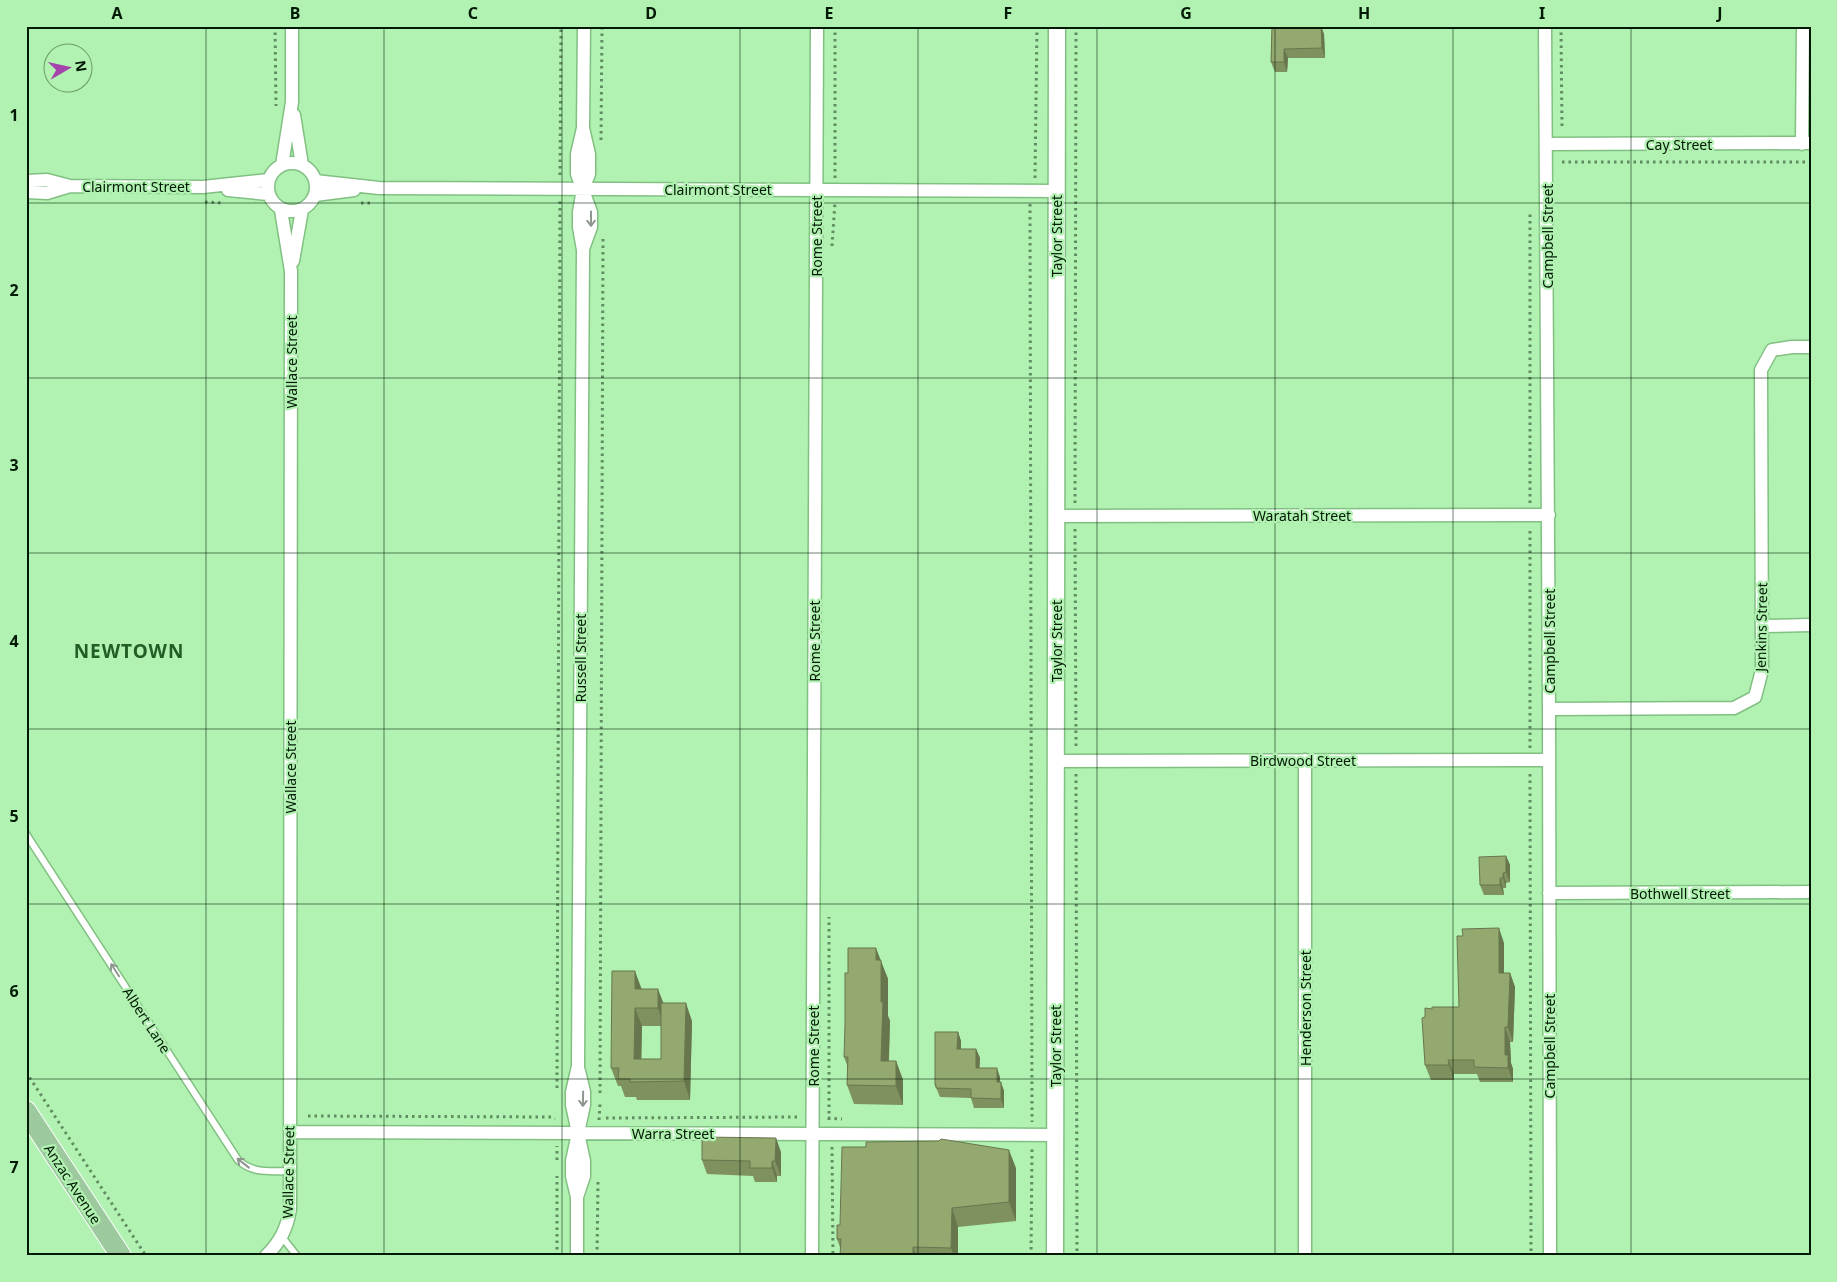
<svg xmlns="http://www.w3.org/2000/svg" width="1837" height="1282" viewBox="0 0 1837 1282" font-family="'Noto Sans',sans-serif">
	<rect width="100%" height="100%" fill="#b1f1b1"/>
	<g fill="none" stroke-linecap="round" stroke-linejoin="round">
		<defs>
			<path id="service" d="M26 834 238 1160C253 1174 270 1171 290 1171
				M282 1237 297 1256"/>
			<path id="minor" d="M1545 26 1549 709 1550 1256
				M294 115 302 165
				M1547 144 1811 143
				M1802 144 1803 26
				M268 187a24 24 0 1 1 48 0a24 24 0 1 1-48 0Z
				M282 165 292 102V26
				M26 181 47 180 70 186 203 187 268 180
				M315 181 379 188 1056 191
				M228 190 268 194
				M26 192 47 193 70 186
				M315 195 354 190
				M583 249 591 227V212L577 174V154L583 128 584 26
				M293 261 302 210
				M1055 516 1549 515
				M1762 626 1811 625
				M1549 709 1734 708 1755 697 1762 670 1761 370 1772 350 1792 347H1811
				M1305 760V1256
				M1056 761 1549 760
				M1549 893 1811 892
				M290 1132 1055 1135
				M577 1197 584 1176V1161L572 1105V1092L578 1066 583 250 579 227V212L583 189 589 174V154L583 128
				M266 1256C280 1242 287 1229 290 1209L291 271 281 210
				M577 1256V1197L572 1176V1161L584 1105V1092L579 1071
				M812 1256 817 26"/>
			<path id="tertiary" d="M1055 1256 1057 26"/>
			<path id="primary" d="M26 1111 121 1256"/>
		</defs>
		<use href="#service" stroke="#81c082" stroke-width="9"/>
		<use href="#minor" stroke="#81c082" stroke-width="15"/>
		<use href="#tertiary" stroke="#81c082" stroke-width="19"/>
		<use href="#primary" stroke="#fff" stroke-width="22"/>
		<path stroke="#5f8c60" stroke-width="3" stroke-dasharray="2.5 4" stroke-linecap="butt" d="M275 26 276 106
			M1561 26 1562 130
			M601 140 602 26
			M1562 162H1811
			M560 175 561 26
			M835 178V26
			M1035 178 1037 26
			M205 202 223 203
			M361 203H374
			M1030 204 1032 1122
			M832 246 835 202
			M1075 503 1076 26
			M1530 503V211
			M1075 529 1076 748
			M1530 748V529
			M1076 774 1077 1256
			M1530 774 1531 1256
			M26 1072 146 1256
			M557 1088 560 201
			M600 1093 603 237
			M308 1116 551 1117 555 1119
			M606 1118 799 1117
			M828 1118 842 1119
			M599 1120 600 1104
			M829 1120V917
			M832 1147 833 1256
			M557 1160V1146
			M557 1256V1176
			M597 1256 598 1181
			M1031 1256 1032 1149"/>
		<use href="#service" stroke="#fff" stroke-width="6"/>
		<use href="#minor" stroke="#fff" stroke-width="12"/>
		<use href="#tertiary" stroke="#fff" stroke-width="16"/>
		<use href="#primary" stroke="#9dc99e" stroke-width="20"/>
	</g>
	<path fill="#7f915f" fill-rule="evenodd" d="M1272 26H1321L1324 34 1325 58H1288L1287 72H1275L1271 62Z
		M1506 856 1510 865V882L1506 883V888H1503L1504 895H1484L1480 885Z
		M1504 943V973H1510L1515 987 1513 1042H1510L1511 1063 1513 1069V1082H1480L1477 1074H1454V1080H1431L1425 1065V1017L1432 1009 1459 1007Z
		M880 960 888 979V1016L890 1021 889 1061H896L903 1080V1105L854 1104 847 1085V1065L844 1057Z
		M642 989 692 1021 690 1100H637L636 1097H625L621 1086H618L611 1068ZM642 1026H661V1059H641Z
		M958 1032 961 1041V1049H976L980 1058 979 1068 1000 1077V1082L1004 1091V1108H974L971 1098 940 1097 935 1085Z
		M781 1152V1176H777V1182H755L753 1176 707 1174 702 1160Z
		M1016 1168V1221L958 1227V1256H840L841 1250 837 1239 840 1225Z"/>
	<path fill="#68764e" d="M1321 26 1324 34 1325 58 1322 48Z
		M1284 49 1288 58 1287 72 1284 62Z
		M1506 856 1510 865V882L1506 872Z
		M1503 873 1506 883V888L1503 878Z
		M1500 878 1503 888 1504 895 1500 885Z
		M1499 928 1504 943V987L1499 973Z
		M876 948 888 979V1016L890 1021 888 1080 881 1061V1002L876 960Z
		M635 971 642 990 635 989Z
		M1510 973 1515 987 1513 1042 1508 1027Z
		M658 989 665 1007 664 1026 658 1008Z
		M686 1003 692 1021 690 1100 684 1081Z
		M635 1008 642 1026 641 1077 634 1059Z
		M1505 1027 1510 1042 1511 1063 1513 1069V1082L1508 1068 1505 1055Z
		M958 1032 961 1041V1058L957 1049Z
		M976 1049 980 1058 979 1077 976 1068Z
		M1448 1060 1454 1074V1080L1449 1065Z
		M896 1061 903 1080V1105L896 1086Z
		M997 1068 1000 1077V1091L997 1082Z
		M1001 1082 1004 1091V1108L1001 1099Z
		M776 1138 781 1152V1176L775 1161Z
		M1009 1150 1016 1168V1221L1009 1202Z
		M772 1161 777 1176V1182L772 1168Z
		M952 1208 958 1227V1256H954L951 1248Z
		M913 1247 916 1256H913Z"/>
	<path fill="#94a96f" stroke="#68764e" d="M1272 26H1321L1322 48 1284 49V62H1271Z
		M1506 856V872L1503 873V878H1500V885H1480L1479 857Z
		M1499 928V973H1510L1508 1027H1505V1055H1508V1068L1474 1067V1060H1448L1449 1065H1425L1422 1018 1425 1017V1008L1432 1009V1007H1459L1457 936H1463L1462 929Z
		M848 948H876V960H881V1002H883L881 1061H896V1086L847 1085 848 1057H844L845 1024V973H848Z
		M612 971H635V989H658V1008H635L634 1059H661V1003H686L684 1081 630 1082V1079H618L619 1068H611Z
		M935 1032H958L957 1049H976V1068H997V1082H1001V1099L971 1098V1089L936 1088V1085H935Z
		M702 1137 776 1138 775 1161H772V1168H750V1161L702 1160Z
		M941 1139 1009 1150V1202L952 1208 951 1248 913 1247V1256H840L841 1239H837V1225H840L842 1147H866V1142L939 1141Z"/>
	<defs><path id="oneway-shaft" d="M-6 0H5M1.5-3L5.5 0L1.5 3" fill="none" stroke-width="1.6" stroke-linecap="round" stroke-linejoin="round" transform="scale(1.25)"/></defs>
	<g stroke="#8d988e">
		<use href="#oneway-shaft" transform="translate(591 219) rotate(90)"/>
		<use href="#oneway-shaft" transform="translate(115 970) rotate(-123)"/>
		<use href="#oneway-shaft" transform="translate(583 1099) rotate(91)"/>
		<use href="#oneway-shaft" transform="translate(243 1163) rotate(-142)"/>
	</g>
	<path fill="none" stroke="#021a04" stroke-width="1" stroke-opacity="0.55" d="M206 26V1256M384 26V1256M562 26V1256M740 26V1256M918 26V1256M1097 26V1256M1275 26V1256M1453 26V1256M1631 26V1256M26 203H1811M26 378H1811M26 553H1811M26 729H1811M26 904H1811M26 1079H1811"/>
	<g text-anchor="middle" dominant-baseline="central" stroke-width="4.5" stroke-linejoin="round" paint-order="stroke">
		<g font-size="14" fill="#021a04" stroke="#b1f1b1">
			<text x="1679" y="144">Cay Street</text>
			<text x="136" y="186">Clairmont Street</text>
			<text x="718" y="189">Clairmont Street</text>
			<text transform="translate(816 236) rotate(-90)">Rome Street</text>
			<text transform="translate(1056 236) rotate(-90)">Taylor Street</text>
			<text transform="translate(1547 236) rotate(-90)">Campbell Street</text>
			<text transform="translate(291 362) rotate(-90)">Wallace Street</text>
			<text x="1302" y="515">Waratah Street</text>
			<text transform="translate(1761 627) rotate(-89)">Jenkins Street</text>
			<text transform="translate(814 641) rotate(-90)">Rome Street</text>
			<text transform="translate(1056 641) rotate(-90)">Taylor Street</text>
			<text transform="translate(1549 641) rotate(-90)">Campbell Street</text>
			<text transform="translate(580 658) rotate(-90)">Russell Street</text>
			<text x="1303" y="760">Birdwood Street</text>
			<text transform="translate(290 767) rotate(-90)">Wallace Street</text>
			<text x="1680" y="893">Bothwell Street</text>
			<text transform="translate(1305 1008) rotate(-90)">Henderson Street</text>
			<text transform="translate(147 1020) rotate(57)">Albert Lane</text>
			<text transform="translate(813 1046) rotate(-90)">Rome Street</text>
			<text transform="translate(1055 1046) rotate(-90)">Taylor Street</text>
			<text transform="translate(1549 1046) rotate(-90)">Campbell Street</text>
			<text x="673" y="1133">Warra Street</text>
			<text transform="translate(288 1172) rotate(-89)">Wallace Street</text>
			<text transform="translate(73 1184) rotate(57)">Anzac Avenue</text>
		</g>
		<g font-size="19" font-weight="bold" letter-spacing="1" fill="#215e26" stroke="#b1f1b1">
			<text x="129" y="651">NEWTOWN</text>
		</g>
	</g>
	<rect width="1837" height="1282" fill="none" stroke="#b1f1b1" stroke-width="55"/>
	<g transform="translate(68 68) rotate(81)"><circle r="24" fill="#b1f1b1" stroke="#6b9b6c"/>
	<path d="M0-4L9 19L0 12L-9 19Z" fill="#a343ab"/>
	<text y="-8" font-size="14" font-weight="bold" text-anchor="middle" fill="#021a04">N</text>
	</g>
	<rect x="28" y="28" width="1782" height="1226" fill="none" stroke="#021a04" stroke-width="2"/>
	<g font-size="16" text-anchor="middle" font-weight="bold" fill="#021a04">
		<text x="117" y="19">A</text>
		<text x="295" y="19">B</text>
		<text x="473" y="19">C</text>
		<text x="651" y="19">D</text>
		<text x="829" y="19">E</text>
		<text x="1008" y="19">F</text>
		<text x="1186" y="19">G</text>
		<text x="1364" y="19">H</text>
		<text x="1542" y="19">I</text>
		<text x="1720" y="19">J</text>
		<text x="14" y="121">1</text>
		<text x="14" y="296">2</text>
		<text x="14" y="471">3</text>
		<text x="14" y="647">4</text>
		<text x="14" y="822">5</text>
		<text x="14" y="997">6</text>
		<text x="14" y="1173">7</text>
	</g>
</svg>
